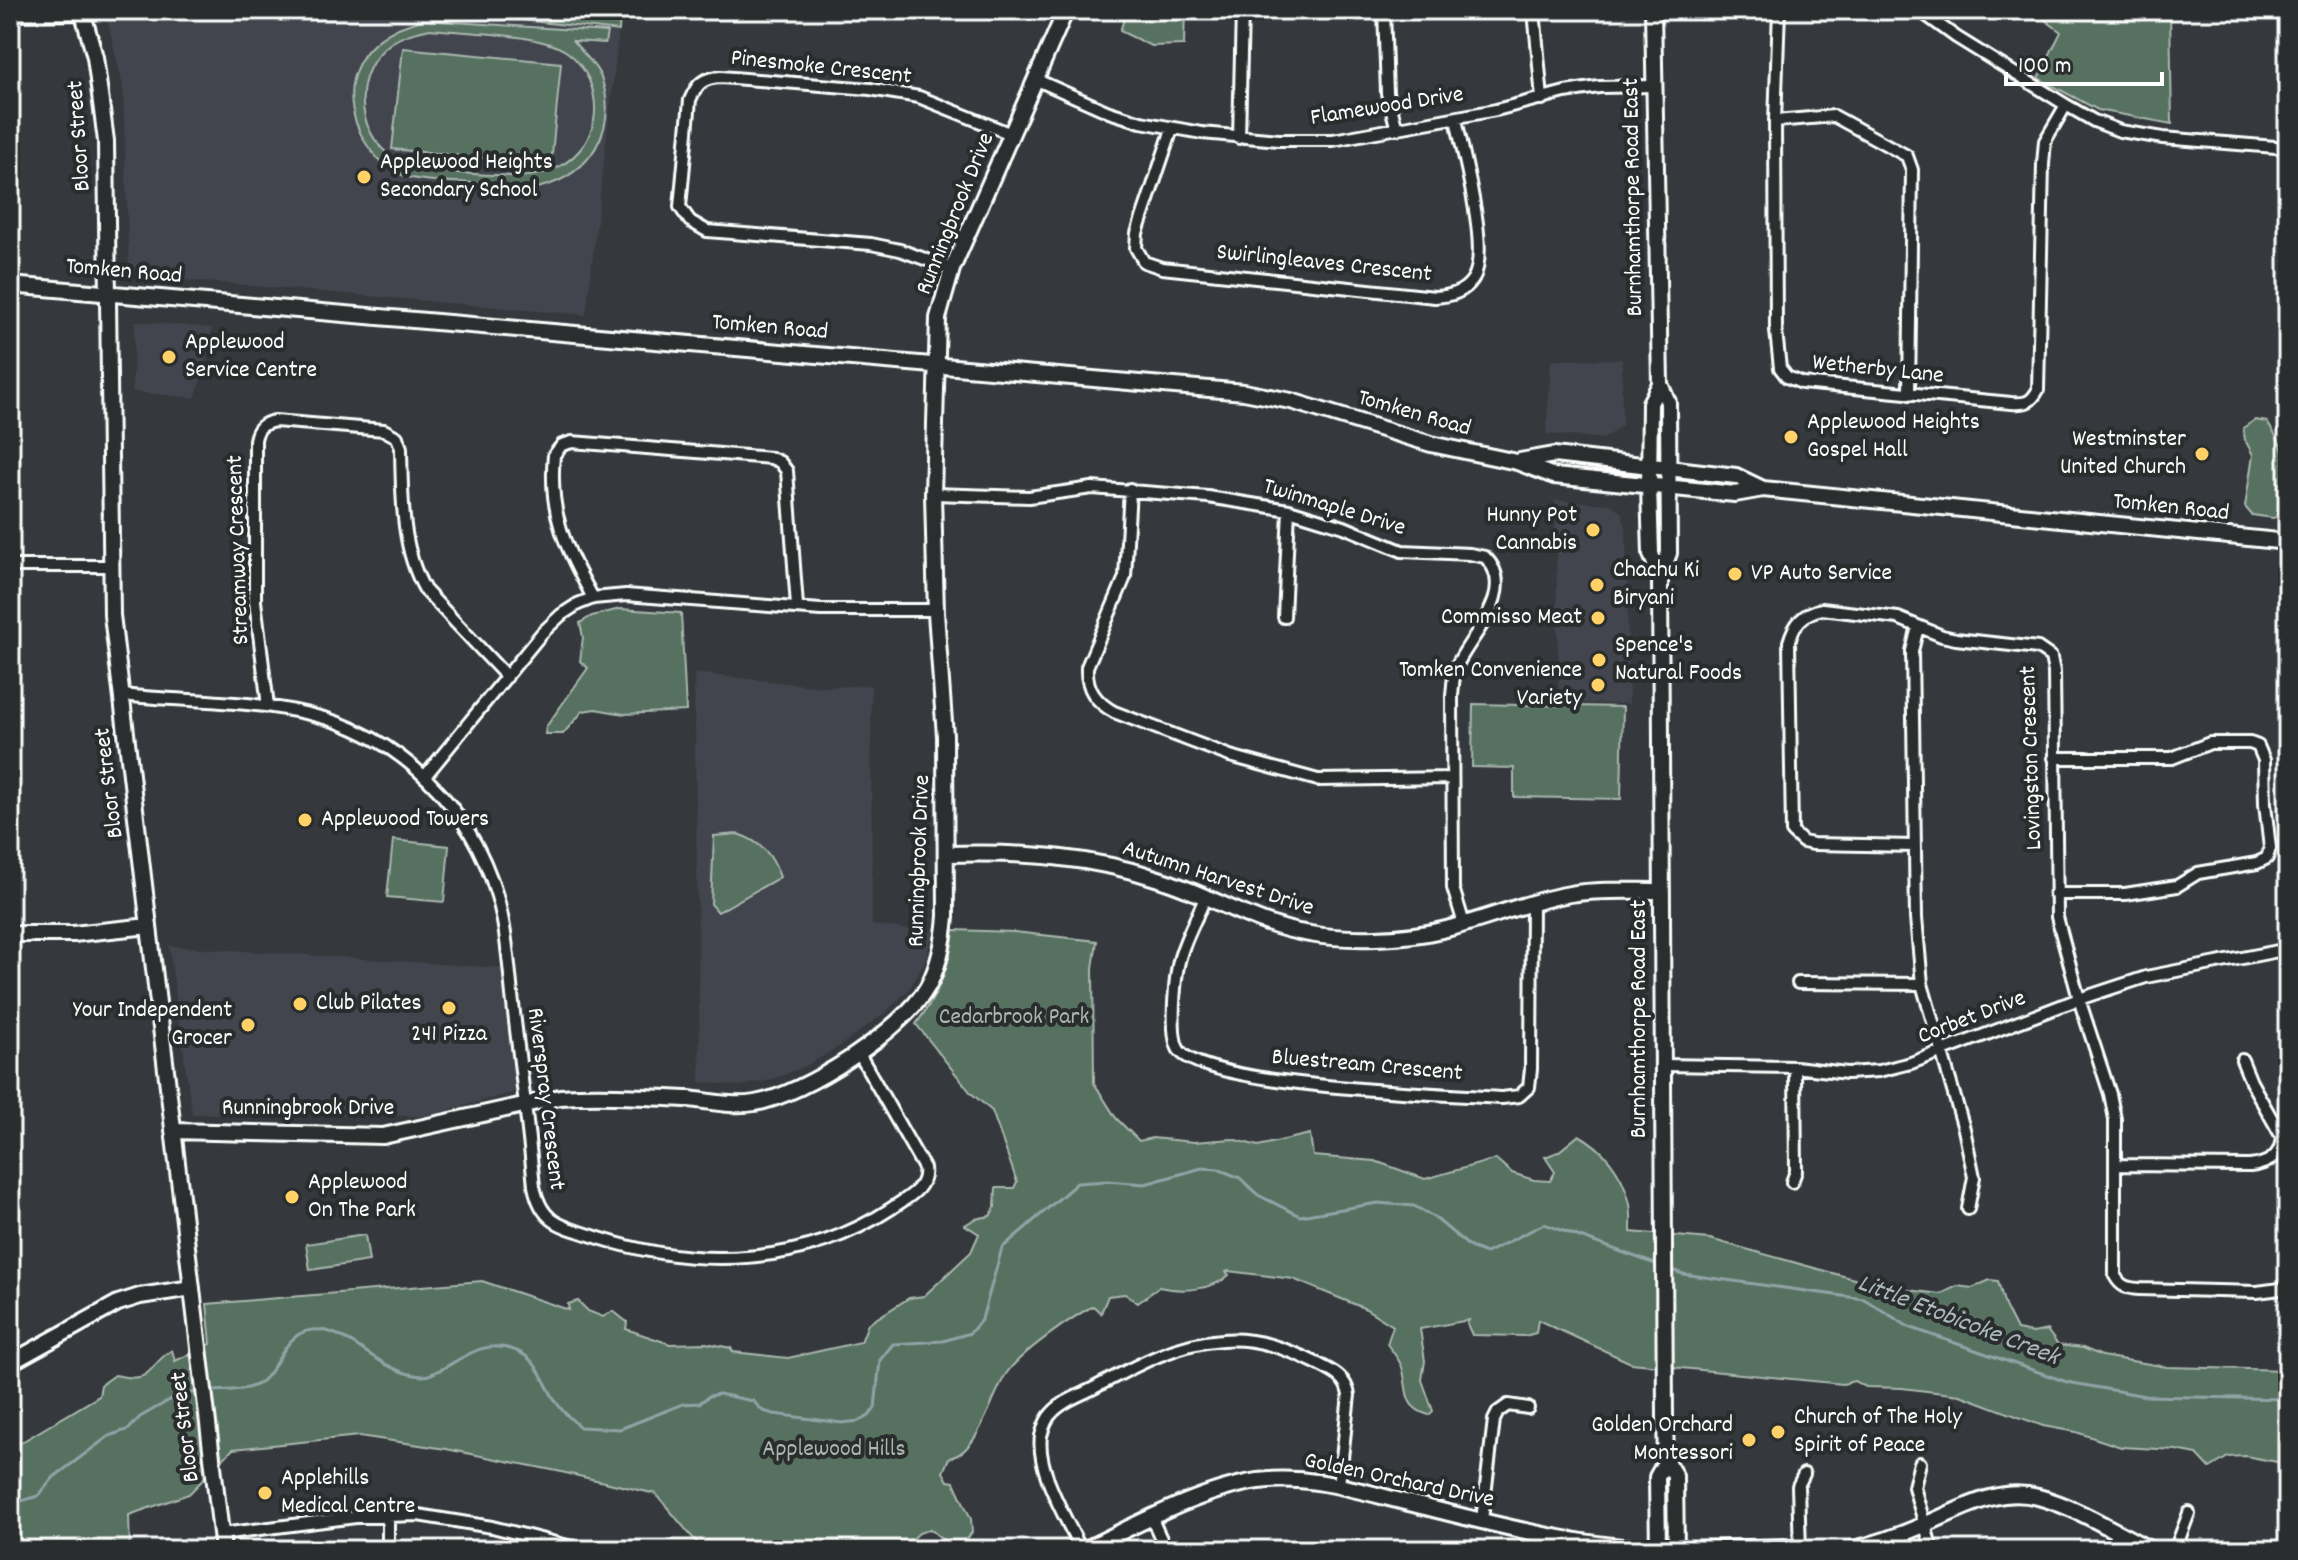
<svg xmlns="http://www.w3.org/2000/svg" width="2298" height="1560" viewBox="0 0 2298 1560" font-family="Dekko,sans-serif">
	<rect width="100%" height="100%" fill="#35383c"/>
	<filter id="ink" filterUnits="userSpaceOnUse"><feTurbulence type="fractalNoise" baseFrequency=".0125" numOctaves="2"/><feDisplacementMap in="SourceGraphic" scale="16" xChannelSelector="R" yChannelSelector="G"/><feConvolveMatrix kernelMatrix="1 2 1 2 8 2 1 2 1" color-interpolation-filters="sRGB"/></filter>
	<g filter="url(#ink)">
		<path fill="#42454d" d="M105 10H434L619 31 586 315 138 276 129 269 123 86Z
			M135 321 212 328 205 368 195 398 132 392Z
			M1622 359V425L1604 439 1546 434 1551 360Z
			M1555 500 1611 504 1622 513 1626 527 1629 704 1559 703Z
			M694 673 824 687 871 685 872 925 933 932 925 962 909 990 886 1012 840 1046 806 1066 771 1080 740 1086 700 1082Z
			M169 946 504 968 515 1092 426 1116 192 1114Z"/>
		<path fill="#567160" stroke="#aab8b0" stroke-width="2" fill-rule="evenodd" d="M434 10H620L619 31Z
			M1127 10H1185L1184 45 1151 46 1120 31Z
			M2032 10H2170L2172 124 2098 110 2038 78 2061 32Z
			M423 20 607 32 605 43 573 41C583 53 597 66 602 80 618 129 590 175 541 187 525 191 493 184 475 183 454 181 428 183 408 177 370 166 344 117 353 79 362 45 391 27 423 20ZM430 29C465 33 540 33 567 52 577 59 584 69 589 80 612 135 566 181 512 176 481 174 417 174 393 158 354 131 352 71 391 43 403 35 416 32 430 29Z
			M403 48 561 63 551 165 392 149Z
			M2255 420 2267 422C2286 448 2297 483 2285 514L2273 518 2252 515 2245 507 2253 455 2245 440 2243 428Z
			M620 609 681 613 686 711 624 714 595 709 583 711 563 734H545L546 727 588 668 580 661 583 637 580 623 592 616Z
			M1473 704 1623 707 1621 799 1514 797V768L1472 767Z
			M738 834C761 842 772 854 780 877L718 912 711 904 714 836Z
			M393 840 449 846 444 902 387 897Z
			M954 930 1014 932 1097 941 1093 968 1094 1083 1116 1118 1139 1141 1152 1138 1194 1142 1232 1139 1258 1146 1310 1134 1313 1156 1375 1161 1425 1179 1496 1159 1512 1173 1534 1180 1550 1181 1555 1172 1545 1157 1558 1152 1579 1135C1603 1148 1622 1172 1629 1200 1632 1210 1631 1222 1631 1232L1710 1239 1883 1287 1941 1294 1957 1286 1972 1288 1990 1280 1998 1281 2005 1306 2017 1330 2033 1333 2047 1330 2058 1345 2083 1348 2102 1356 2167 1367 2288 1370V1474L2284 1473 2277 1462 2245 1456 2228 1457 2210 1468 2197 1454 2176 1450 2121 1447 2076 1432 2043 1426 1960 1395 1902 1388 1866 1387 1854 1381 1843 1384 1631 1363 1538 1320 1536 1333 1525 1336 1472 1335 1467 1324 1469 1320 1420 1329 1425 1361 1422 1380 1433 1411 1429 1415C1401 1407 1409 1389 1402 1367 1399 1359 1392 1351 1387 1344L1393 1326 1366 1309 1293 1279 1228 1271 1226 1272 1229 1275C1212 1291 1180 1292 1159 1287L1138 1303 1125 1294 1108 1296 1101 1313 1093 1306C1071 1318 1020 1353 1006 1374 991 1397 979 1453 949 1458L943 1472 948 1481 954 1482 971 1519 972 1532 965 1542 954 1549 930 1529 919 1533 906 1545V1550H703L656 1494 557 1471 446 1449 359 1436 233 1449 189 1494 129 1515 130 1550H10V1449L99 1396 101 1385 115 1375C155 1384 144 1368 172 1350L175 1361 211 1344 207 1304 482 1281 569 1310 568 1304 578 1301 588 1311 603 1317 613 1311 627 1322 626 1329 670 1344 706 1343 731 1348 733 1352 788 1358 861 1342 868 1324 909 1298 924 1296 971 1252 979 1234 965 1225 975 1219 990 1216 995 1207 996 1188H1014L1017 1182 992 1111 971 1093 916 1024C938 995 950 967 954 930Z
			M365 1235 369 1261 310 1270 306 1244Z"/>
		<g fill="none" stroke-linecap="round" stroke-linejoin="round">
			<path stroke="#91a3a6" stroke-width="3" d="M1669 1269 1683 1274 1864 1299 1909 1327 2067 1382 2145 1396 2288 1399
				M208 1391C225 1390 249 1392 262 1381 280 1366 284 1333 312 1330 346 1325 380 1375 423 1376 430 1376 434 1372 440 1370 465 1357 484 1339 514 1350 538 1358 542 1380 555 1400 561 1411 571 1419 580 1427L620 1429 683 1404 700 1403 709 1396 719 1394 753 1401 763 1411 774 1414 842 1423 859 1421 869 1416 875 1408 880 1360 893 1344 943 1341 970 1333 982 1319 1002 1248 1077 1183 1107 1181 1145 1184 1202 1168 1218 1169 1240 1178 1258 1195 1300 1216 1378 1203 1414 1206 1434 1217 1470 1247 1486 1253 1544 1224 1658 1265
				M10 1497 21 1501 38 1496 54 1477 109 1436 129 1429 140 1417 175 1397 201 1391"/>
			<defs>
				<path id="street" d="M1384 10 1387 93 1397 129
					M1534 10 1542 99
					M1779 10 1775 121 1776 331 1780 368 1787 377 1802 383 2011 403C2025 404 2031 403 2038 390L2043 164 2045 141 2066 105
					M1919 10 1956 37 2066 105 2094 121 2120 131 2163 138 2288 148
					M10 15 84 14
					M1037 80 1109 112 1141 122 1202 133 1279 140H1333L1496 110 1565 92 1599 87 1654 86
					M1775 121 1834 116 1907 156 1912 170 1909 394
					M1172 129 1137 233 1136 248 1144 262 1162 268 1435 297C1450 296 1464 293 1473 279 1491 250 1462 153 1456 118
					M1239 138 1242 10
					M952 269 900 250 871 244 707 231 690 221 680 207 690 100C697 84 702 78 721 77L870 89 919 97 1011 134
					M1130 489 1125 577 1087 667C1086 689 1096 702 1114 712L1230 756 1318 780 1451 778
					M933 494 1029 497 1092 488 1208 497 1289 510 1344 527 1402 551 1470 554 1485 557C1519 590 1471 635 1457 665 1453 675 1453 686 1452 696L1453 888 1464 924
					M10 566H111
					M593 598C566 548 548 514 554 455L562 445 572 442 771 458 780 462 787 471 797 606
					M1284 617 1289 510
					M1918 627 1912 651 1916 918 1922 984 1964 1129 1974 1177 1968 1209
					M122 695C184 702 248 699 309 714 400 735 471 807 497 896 507 930 509 969 513 1004 520 1065 528 1125 534 1186 542 1226 564 1226 599 1238 698 1270 804 1266 892 1208 908 1197 927 1189 924 1168L858 1052
					M268 706 255 601V440C257 428 263 423 275 421L384 430 397 437 401 448C402 495 401 549 425 590L507 677
					M2054 758H2172L2210 743H2250L2258 746 2264 760 2265 804 2270 848 2267 858 2257 863 2198 873 2177 886 2125 894H2055
					M426 775 542 633 561 615 578 604 593 598 626 595 821 610H936
					M1915 846 1813 844 1803 842 1792 832 1789 642C1794 624 1803 613 1822 609L1898 618 1942 636 1956 639 2038 648 2051 657 2054 672 2057 917 2079 999 2110 1094 2115 1119V1276C2121 1287 2127 1288 2139 1289L2257 1292 2288 1288
					M1205 898C1197 917 1187 935 1181 954 1175 972 1169 1035 1179 1050 1205 1087 1449 1094 1502 1098L1519 1096 1529 1087 1531 1069 1532 903
					M1798 983 1922 984
					M1662 1065 1795 1067 1847 1073 1879 1071 1911 1063 2079 999 2146 977 2288 949
					M2115 1165 2250 1166C2268 1164 2281 1157 2282 1137L2251 1082 2242 1060
					M1792 1182 1796 1171 1795 1067
					M1920 1463 1914 1487 1932 1550
					M388 1516V1550
					M1152 1519 1166 1550
					M1482 1520 1494 1420 1498 1412 1508 1405 1528 1408
					M221 1534 356 1517 418 1515 492 1527 584 1550
					M1081 1550C1067 1519 1036 1471 1041 1436 1043 1429 1045 1420 1051 1414 1061 1402 1078 1396 1092 1389 1133 1367 1175 1343 1222 1340 1256 1337 1287 1349 1316 1363 1331 1371 1346 1376 1349 1395L1339 1485
					M1800 1550 1798 1486 1804 1474
					M2175 1550 2189 1513"/>
				<path id="secondary" d="M82 10 95 57 106 141 112 615 223 1550
					M1653 10 1660 384 1668 402 1669 553 1660 577
					M10 285 1244 392 1291 401 1431 444 1517 462 1554 476 1735 494 1763 489 2288 542
					M1660 384 1650 403 1649 486 1651 554 1660 577 1665 1417 1666 1461 1675 1476 1676 1550
					M1520 461 1554 455 1668 468 1736 476 1763 489
					M947 854C1021 852 1092 856 1162 880 1212 896 1257 926 1310 934 1348 941 1404 939 1442 930 1486 920 1527 901 1570 894 1600 889 1631 891 1661 891
					M10 934H73L149 926
					M173 1131 383 1136 560 1097C602 1094 646 1097 688 1099 710 1101 732 1107 755 1103 804 1095 904 1030 928 986 940 964 944 941 946 916L945 736 936 613 933 494 938 318 952 269 1066 10
					M10 1363 118 1303 140 1296 192 1288
					M1084 1550C1136 1525 1202 1489 1258 1481 1311 1474 1362 1492 1413 1504 1497 1525 1581 1548 1669 1550
					M1658 1550 1657 1477 1666 1461
					M1680 1550 1785 1547 1794 1550
					M1850 1550C1876 1544 1901 1535 1926 1524 1962 1509 1998 1486 2038 1497 2077 1507 2115 1532 2151 1550"/>
			</defs>
			<use href="#street" stroke="#fff" stroke-width="16"/>
			<use href="#secondary" stroke="#fff" stroke-width="20"/>
			<use href="#street" stroke="#2a2d2e" stroke-width="10"/>
			<use href="#secondary" stroke="#2a2d2e" stroke-width="14"/>
		</g>
	</g>
	<g fill="#ffd166" stroke="#2a2d2e" stroke-width="3">
		<circle cx="364" cy="177" r="8"/>
		<circle cx="169" cy="357" r="8"/>
		<circle cx="1791" cy="437" r="8"/>
		<circle cx="2202" cy="454" r="8"/>
		<circle cx="1593" cy="530" r="8"/>
		<circle cx="1735" cy="574" r="8"/>
		<circle cx="1597" cy="585" r="8"/>
		<circle cx="1598" cy="618" r="8"/>
		<circle cx="1599" cy="660" r="8"/>
		<circle cx="1598" cy="685" r="8"/>
		<circle cx="305" cy="820" r="8"/>
		<circle cx="300" cy="1004" r="8"/>
		<circle cx="449" cy="1008" r="8"/>
		<circle cx="248" cy="1025" r="8"/>
		<circle cx="292" cy="1197" r="8"/>
		<circle cx="1778" cy="1432" r="8"/>
		<circle cx="1749" cy="1440" r="8"/>
		<circle cx="265" cy="1493" r="8"/>
	</g>
	<g text-anchor="middle" dominant-baseline="central" stroke-width="8" stroke-linejoin="round" paint-order="stroke">
		<g font-size="24" fill="#fff" stroke="#2a2d2e">
			<text transform="translate(821 68) rotate(6)">Pinesmoke Crescent</text>
			<text transform="translate(1387 107) rotate(-9)">Flamewood Drive</text>
			<text transform="translate(80 136) rotate(-94)">Bloor Street</text>
			<text transform="translate(1634 197) rotate(-91)">Burnhamthorpe Road East</text>
			<text transform="translate(956 214) rotate(-68)">Runningbrook Drive</text>
			<text transform="translate(1324 264) rotate(6)">Swirlingleaves Crescent</text>
			<text transform="translate(124 272) rotate(5)">Tomken Road</text>
			<text transform="translate(770 328) rotate(5)">Tomken Road</text>
			<text transform="translate(1878 370) rotate(6)">Wetherby Lane</text>
			<text transform="translate(1414 414) rotate(16)">Tomken Road</text>
			<text transform="translate(1334 508) rotate(17)">Twinmaple Drive</text>
			<text transform="translate(2171 508) rotate(6)">Tomken Road</text>
			<text transform="translate(239 550) rotate(-92)">Streamway Crescent</text>
			<text transform="translate(2032 758) rotate(-92)">Lovingston Crescent</text>
			<text transform="translate(110 783) rotate(-97)">Bloor Street</text>
			<text transform="translate(920 861) rotate(-88)">Runningbrook Drive</text>
			<text transform="translate(1218 879) rotate(18)">Autumn Harvest Drive</text>
			<text transform="translate(1972 1018) rotate(-21)">Corbet Drive</text>
			<text transform="translate(1640 1019) rotate(-90)">Burnhamthorpe Road East</text>
			<text transform="translate(1367 1066) rotate(5)">Bluestream Crescent</text>
			<text transform="translate(545 1099) rotate(83)">Riverspray Crescent</text>
			<text x="308" y="1109">Runningbrook Drive</text>
			<text transform="translate(186 1427) rotate(-97)">Bloor Street</text>
			<text transform="translate(1399 1481) rotate(12)">Golden Orchard Drive</text>
		</g>
		<g font-size="24" fill="#fff" stroke="#2a2d2e" text-anchor="start">
			<text x="380" y="163">Applewood Heights<tspan x="380" dy="28">Secondary School</tspan></text>
			<text x="185" y="343">Applewood<tspan x="185" dy="28">Service Centre</tspan></text>
			<text x="1807" y="423">Applewood Heights<tspan x="1807" dy="28">Gospel Hall</tspan></text>
			<text x="2186" y="440" text-anchor="end">Westminster<tspan x="2186" dy="28">United Church</tspan></text>
			<text x="1577" y="516" text-anchor="end">Hunny Pot<tspan x="1577" dy="28">Cannabis</tspan></text>
			<text x="1613" y="571">Chachu Ki<tspan x="1613" dy="28">Biryani</tspan></text>
			<text x="1751" y="574">VP Auto Service</text>
			<text x="1582" y="618" text-anchor="end">Commisso Meat</text>
			<text x="1615" y="646">Spence's<tspan x="1615" dy="28">Natural Foods</tspan></text>
			<text x="1582" y="671" text-anchor="end">Tomken Convenience<tspan x="1582" dy="28">Variety</tspan></text>
			<text x="321" y="820">Applewood Towers</text>
			<text x="316" y="1004">Club Pilates</text>
			<text x="232" y="1011" text-anchor="end">Your Independent<tspan x="232" dy="28">Grocer</tspan></text>
			<text x="449" y="1035" text-anchor="middle">241 Pizza</text>
			<text x="308" y="1183">Applewood<tspan x="308" dy="28">On The Park</tspan></text>
			<text x="1794" y="1418">Church of The Holy<tspan x="1794" dy="28">Spirit of Peace</tspan></text>
			<text x="1733" y="1426" text-anchor="end">Golden Orchard<tspan x="1733" dy="28">Montessori</tspan></text>
			<text x="281" y="1479">Applehills<tspan x="281" dy="28">Medical Centre</tspan></text>
		</g>
		<g font-size="24" fill="#aab8b0" stroke="#2a2d2e">
			<text x="1014" y="1018">Cedarbrook Park</text>
			<text x="834" y="1450">Applewood Hills</text>
		</g>
		<g font-size="26" font-style="italic" fill="#adbabc" stroke="#2a2d2e">
			<text transform="translate(1958 1321) rotate(21)">Little Etobicoke Creek</text>
		</g>
	</g>
	<rect width="2298" height="1560" fill="none" stroke="#2a2d2e" stroke-width="40"/>
	<rect x="20" y="20" width="2258" height="1520" fill="none" stroke="#fff" stroke-width="3" filter="url(#ink)"/>
	<path d="M2006 72v12h156v-12" fill="none" stroke="#ffffff" stroke-width="4"/>
	<text x="2018" y="72" font-size="24" fill="#ffffff" stroke="#2a2d2e" stroke-width="6" paint-order="stroke">100 m</text>
</svg>
